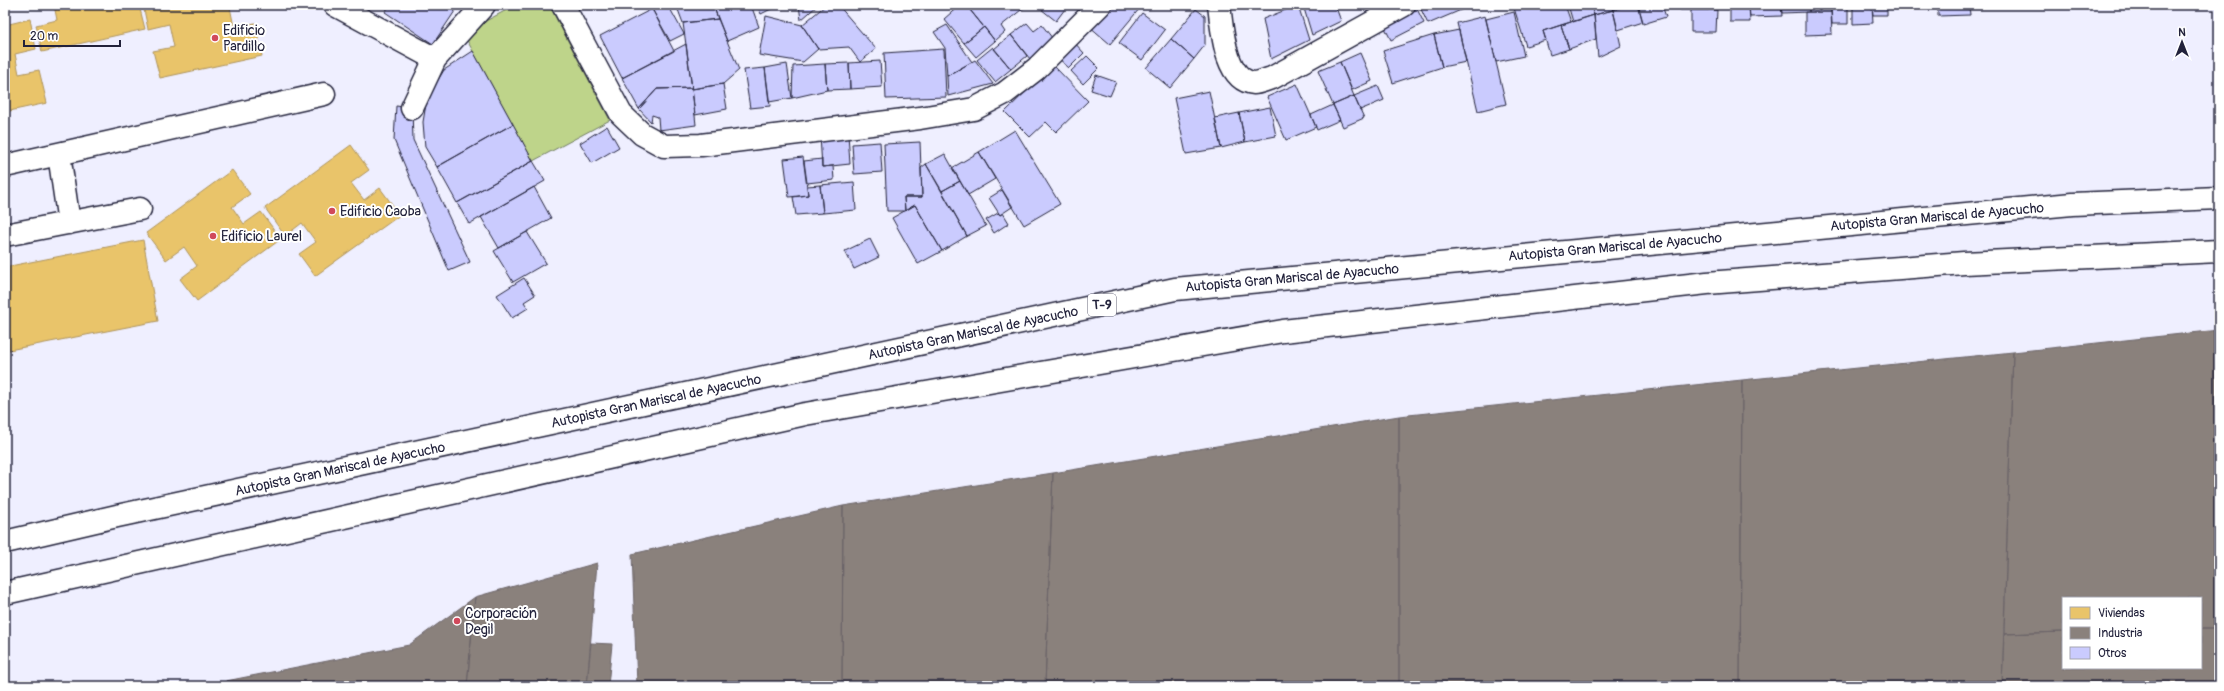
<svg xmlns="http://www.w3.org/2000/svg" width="2224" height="691" viewBox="0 0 2224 691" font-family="Pangolin,sans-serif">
	<rect width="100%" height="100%" fill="#efefff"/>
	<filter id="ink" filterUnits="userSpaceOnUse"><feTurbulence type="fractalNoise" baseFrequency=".025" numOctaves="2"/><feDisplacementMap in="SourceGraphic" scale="8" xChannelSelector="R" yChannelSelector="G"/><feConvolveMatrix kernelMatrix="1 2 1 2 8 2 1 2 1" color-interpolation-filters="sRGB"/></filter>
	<g filter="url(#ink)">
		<path fill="#bed48a" stroke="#707b62" d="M516 5H549L610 120 533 161 463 33Z"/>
		<path fill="#e9c46a" stroke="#ad935c" d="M54 5H139L145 29 42 52 36 25 57 20Z
			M143 5H239L230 7 234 27 255 23 262 56 160 78 153 51 174 47 169 24 148 29Z
			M30 19 36 49 15 54 19 74 39 70 47 103 5 112V25Z
			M351 145 369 170 351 183 364 200 380 188 400 215 315 276 299 254 316 242 302 223 285 236 265 208Z
			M232 170 250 194 232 207 244 224 261 212 281 239 197 301 180 279 197 266 184 247 166 260 146 233Z
			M143 240 158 321 9 350 5 328V267Z"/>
		<path fill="#8a817c" stroke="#6b6468" d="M2219 330V629H2201V598H2063V632L2004 634 2013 352Z
			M2013 352 2002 686H1740L1742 380Z
			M1742 380 1740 686H1399V416Z
			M1399 416V686H1045L1053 473Z
			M1053 473 1045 686H842L843 506Z
			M843 506 842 686H637L632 554Z
			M597 563 587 686H467L475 597Z
			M475 597 467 686H225L226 681 409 645Z
			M2201 629H2219V686H2002L2004 634 2063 632V668H2201Z
			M591 643 612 644 608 686H587Z"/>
		<path fill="#cacbfe" stroke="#22223b" d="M390 5H459L433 44 385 12Z
			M659 5H668L684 34 670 41 652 9Z
			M682 5H713L718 19 683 23 677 7Z
			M713 5H751L759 27 727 41Z
			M757 5H779L761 14Z
			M799 5H818L801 20Z
			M826 5H838L876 49 860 62 849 47 818 49 802 25Z
			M960 5H966L984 27 964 43 944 19Z
			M966 5H1025L1026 6 1001 26 1005 32 995 41Z
			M1036 5H1068L1056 21Z
			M1107 5H1137L1140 8 1110 44 1089 26Z
			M1259 5H1287L1275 9H1260Z
			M1298 5 1309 40 1271 59 1263 19Z
			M1303 5H1335L1341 21 1312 35Z
			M1366 5H1376L1366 11Z
			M1409 5H1415L1424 23 1391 40 1381 20Z
			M1419 5H1467L1468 7 1428 24Z
			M1513 5H1565L1571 22 1543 31 1546 40 1526 46Z
			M1568 5H1591L1594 15 1573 22Z
			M1591 5H1611L1613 10 1594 15Z
			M1611 5H1628L1613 10Z
			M1628 5H1638L1643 22 1618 30 1613 10Z
			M1649 5H1662L1666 17 1643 24 1639 8Z
			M1680 5H1709V10H1680Z
			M1730 5H1749L1750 22H1730Z
			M1749 5H1781L1782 16 1750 17Z
			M1781 5H1809V12L1782 13Z
			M1809 5H1831V12H1809Z
			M1831 5H1848V24H1832Z
			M1853 5H1872L1873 23 1853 24Z
			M1872 5H1887V15H1873Z
			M1938 5H1969L1970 15 1938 16Z
			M652 9 674 51 622 78 600 36Z
			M1196 9 1205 16V45L1194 59 1171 39Z
			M1613 10 1621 46 1598 57 1594 15Z
			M1691 10H1717L1716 32H1691Z
			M1514 12 1524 56 1496 62 1486 19Z
			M1805 12H1831L1832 34 1805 35Z
			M1142 13 1165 30 1142 60 1119 43Z
			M1594 15 1596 39 1569 49 1561 25Z
			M766 16 802 25 818 49 803 62 759 55Z
			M1485 16 1506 104 1478 111 1457 23Z
			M718 19 739 70 723 84 692 89 683 23Z
			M1027 23 1034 31 1042 25 1053 39 1030 59 1011 35Z
			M947 25 972 62 947 76 945 48 934 32Z
			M1561 25 1569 49 1550 55 1543 31Z
			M984 27 995 41 976 57 964 43Z
			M1459 30 1466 62 1442 67 1434 35Z
			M1011 35 1027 56 1011 69 994 49Z
			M1434 35 1442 67 1393 83 1383 51Z
			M1171 39 1194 59 1170 88 1146 68Z
			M1072 40 1084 53 1069 68 1056 56Z
			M686 44 692 88 657 89 639 109 622 78Z
			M993 47 1011 69 995 82 977 60Z
			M944 49 946 97 886 99 884 53Z
			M473 51 513 124 437 167 425 147 423 122 427 98 444 70Z
			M1360 53 1372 81 1352 90 1340 62Z
			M1087 56 1099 68 1083 84 1071 71Z
			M975 60 993 84 948 96 947 76Z
			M880 61 882 87 850 89 849 63Z
			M1340 62 1354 96 1333 105 1318 71Z
			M849 63 850 89 827 90 825 64Z
			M787 64 792 98 769 102 765 68Z
			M825 64 827 90 792 98 793 66Z
			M1053 65 1088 101 1056 132 1046 122 1030 137 1005 112Z
			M765 68 770 106 750 108 744 70Z
			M1096 75 1116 82 1110 96 1091 90Z
			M723 84 727 109 695 115 692 89Z
			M1297 84 1316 127 1286 140 1267 97Z
			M1378 86 1384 100 1360 110 1354 96Z
			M692 88 696 125 659 130 658 117 652 115 651 122 639 109 657 89Z
			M1209 91 1221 148 1186 154 1174 98Z
			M1354 96 1364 118 1343 127 1333 105Z
			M1333 105 1340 120 1317 130 1311 115Z
			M396 106 412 108 413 140 470 262 449 271 394 140Z
			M1270 107 1276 136 1245 142 1239 113Z
			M1239 113 1245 142 1221 148 1215 118Z
			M513 124 533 161 457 203 437 167Z
			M607 126 619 147 592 163 580 143Z
			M1015 130 1060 204 1024 225 979 152Z
			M848 134 850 164 822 167 820 136Z
			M880 142 882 172 854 174 852 144Z
			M920 142 922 197H904L905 211H887L884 144Z
			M979 152 995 179 968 195 952 168Z
			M945 154 960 181 942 191 926 164Z
			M803 157 808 195 789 197 784 159Z
			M822 159V167L833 166 834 180 807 183 804 161Z
			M533 161 545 181 469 224 457 203Z
			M926 164 967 236 942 251 915 205 905 211 904 197H922L921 168Z
			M960 181 986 226 967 236 942 191Z
			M854 182 856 210 823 213 820 185Z
			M820 185 823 213 796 215 793 197 808 195 807 186Z
			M534 187 551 218 499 248 481 217Z
			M1002 190 1012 207 1000 215 989 198Z
			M915 205 942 251 918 264 892 218Z
			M998 213 1000 215 1003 213 1009 223 994 233 986 220Z
			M527 232 546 263 513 282 494 251Z
			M870 239 879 257 854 269 845 251Z
			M524 278 535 295 524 302 528 308 512 318 497 295Z"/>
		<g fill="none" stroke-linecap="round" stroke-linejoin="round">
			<defs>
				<path id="minor" d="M335 5 435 59 484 5
					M563 5 621 114 642 134 664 146 701 145 920 118 974 109 1005 93 1036 69 1100 5
					M1219 5C1222 26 1224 81 1254 83 1259 83 1267 79 1272 78L1404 5
					M412 108 435 59
					M59 154 69 223
					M5 166 324 94
					M5 235 140 209"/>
				<path id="highway" d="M5 542 117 516 1175 289 2072 204 2219 198
					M5 593 805 414 1283 331 1707 283 1964 263 2219 251"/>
			</defs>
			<use href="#minor" stroke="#22223b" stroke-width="25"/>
			<use href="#highway" stroke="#22223b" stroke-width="25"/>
			<use href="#minor" stroke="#fff" stroke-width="22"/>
			<use href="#highway" stroke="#fff" stroke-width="22"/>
		</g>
	</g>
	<g fill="#d1495b" stroke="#fff" stroke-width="1.5">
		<circle cx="215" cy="38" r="4"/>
		<circle cx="332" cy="211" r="4"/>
		<circle cx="213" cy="236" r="4"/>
		<circle cx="457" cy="621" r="4"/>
	</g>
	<g text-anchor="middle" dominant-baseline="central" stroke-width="4" stroke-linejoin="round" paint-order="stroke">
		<rect fill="#fff" stroke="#646476" stroke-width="1" x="1088" y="294" width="28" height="22" rx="3"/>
		<g font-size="13" font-weight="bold" fill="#22223b">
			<text x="1102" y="305">T-9</text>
		</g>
		<g font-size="14" fill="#22223b" stroke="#fff" text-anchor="start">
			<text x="223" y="30">Edificio<tspan x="223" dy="16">Pardillo</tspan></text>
			<text x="340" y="211">Edificio Caoba</text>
			<text x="221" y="236">Edificio Laurel</text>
			<text x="465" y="613">Corporación<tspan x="465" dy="16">Degil</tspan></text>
		</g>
		<g font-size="14" fill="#22223b" stroke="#fff">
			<text transform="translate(1937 217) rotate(-5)">Autopista Gran Mariscal de Ayacucho</text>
			<text transform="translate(1615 247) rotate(-5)">Autopista Gran Mariscal de Ayacucho</text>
			<text transform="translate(1292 278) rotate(-5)">Autopista Gran Mariscal de Ayacucho</text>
			<text transform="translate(973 333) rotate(-12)">Autopista Gran Mariscal de Ayacucho</text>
			<text transform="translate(656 401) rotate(-12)">Autopista Gran Mariscal de Ayacucho</text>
			<text transform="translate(340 469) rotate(-12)">Autopista Gran Mariscal de Ayacucho</text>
		</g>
	</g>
	<rect width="2224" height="691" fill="none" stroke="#fff" stroke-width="20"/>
	<rect x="10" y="10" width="2204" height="671" fill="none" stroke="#22223b" stroke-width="1.5" filter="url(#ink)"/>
	<rect x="2062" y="597" width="140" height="72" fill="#ffffff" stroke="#a7a7b1"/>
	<rect x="2070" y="607" width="20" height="12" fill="#e9c46a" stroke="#a7a7b1"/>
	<text x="2098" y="617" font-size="12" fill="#22223b">Viviendas</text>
	<rect x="2070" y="627" width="20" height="12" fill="#8a817c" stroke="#a7a7b1"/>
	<text x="2098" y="637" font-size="12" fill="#22223b">Industria</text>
	<rect x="2070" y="647" width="20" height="12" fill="#cacbfe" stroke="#a7a7b1"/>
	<text x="2098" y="657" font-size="12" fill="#22223b">Otros</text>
	<g transform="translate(2182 42)" stroke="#ffffff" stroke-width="3" paint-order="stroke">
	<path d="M0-3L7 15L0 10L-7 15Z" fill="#22223b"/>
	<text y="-6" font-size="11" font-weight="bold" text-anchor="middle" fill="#22223b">N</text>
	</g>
	<path d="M24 40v6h96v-6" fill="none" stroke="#22223b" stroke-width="2"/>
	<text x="30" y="40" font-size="12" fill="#22223b" stroke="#ffffff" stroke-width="3" paint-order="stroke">20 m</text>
</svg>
